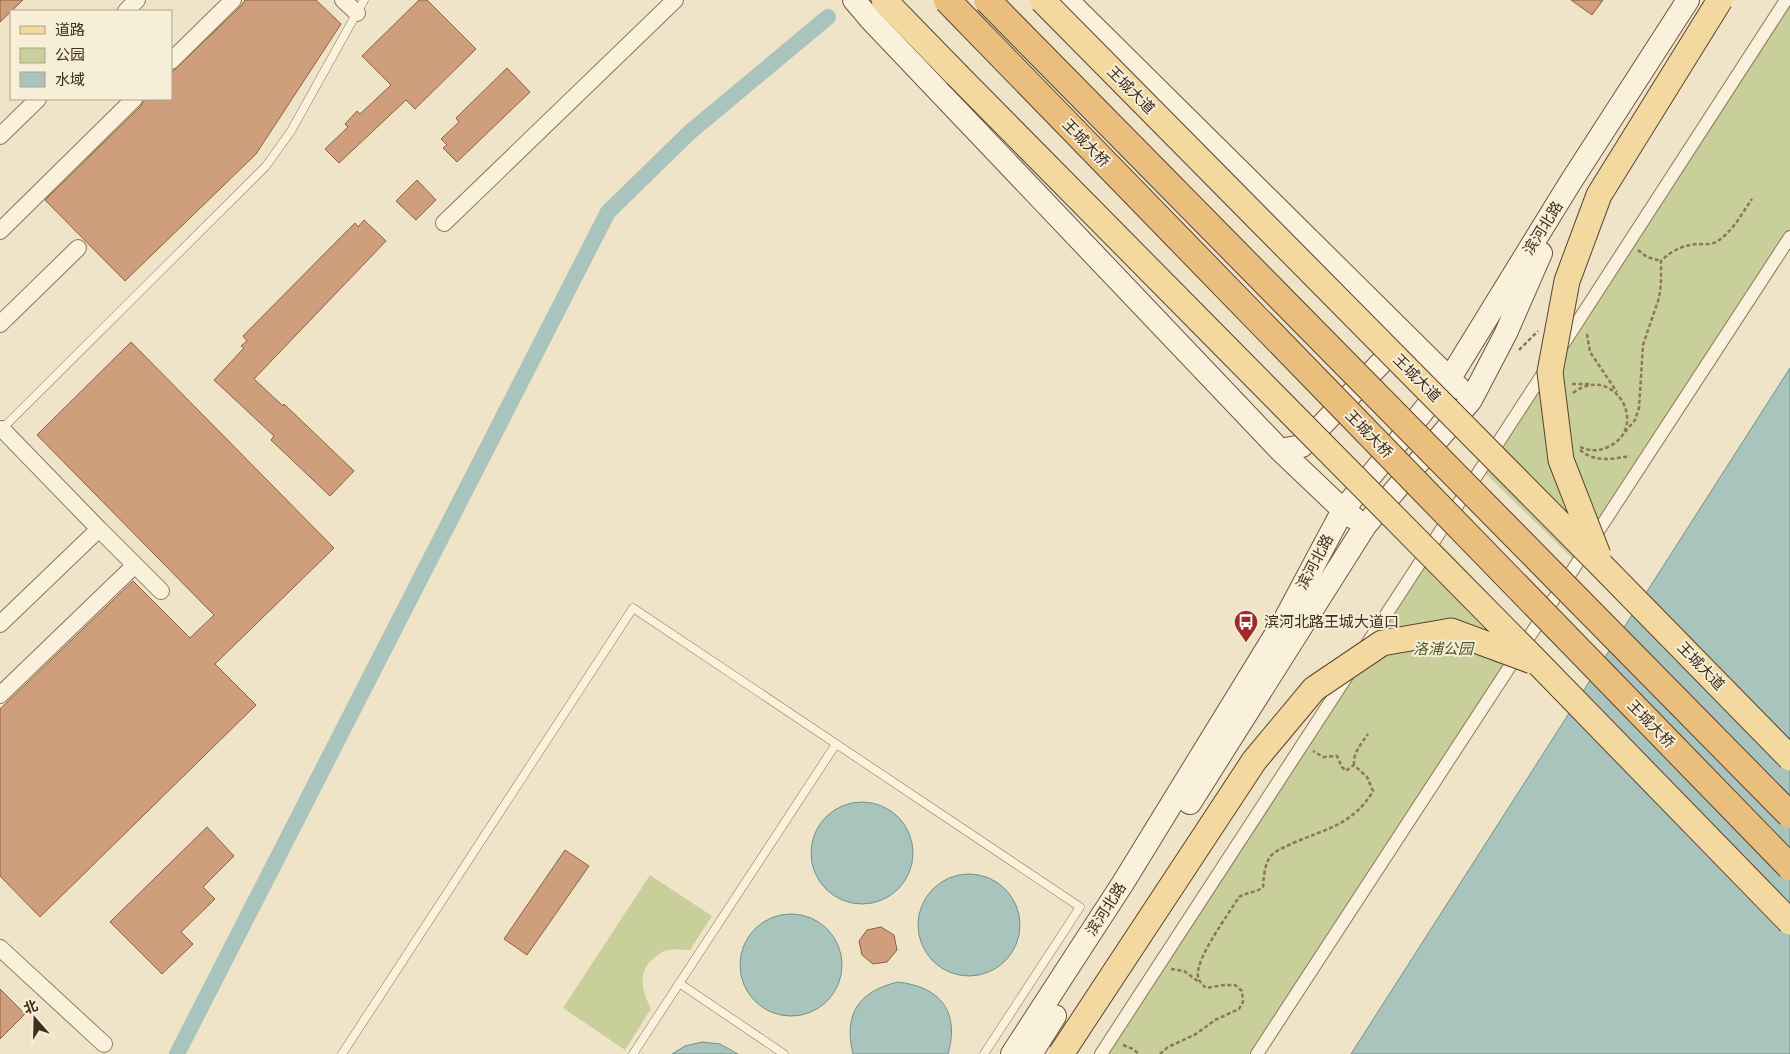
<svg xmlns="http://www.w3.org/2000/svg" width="1790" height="1054" viewBox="0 0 1790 1054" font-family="'Times New Roman','Noto Sans SC',serif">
	<rect width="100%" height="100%" fill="#f0e4c8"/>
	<path fill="#c9cf9b" d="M1790 0V237L1577 563 1481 469Z
		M1436 539 1530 636 1257 1054H1101Z
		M650 875 712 916 690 950C684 950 676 949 670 950 664 950 657 955 653 959 636 973 643 992 651 1009L625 1050 563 1008Z"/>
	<path fill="#a9c4bc" stroke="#6f938a" d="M1790 368V1054H1351Z
		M811 853a51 51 0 1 1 102 0a51 51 0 1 1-102 0Z
		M918 925a51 51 0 1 1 102 0a51 51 0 1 1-102 0Z
		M740 965a51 51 0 1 1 102 0a51 51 0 1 1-102 0Z
		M898 982C941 987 960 1012 948 1054H853C843 1014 859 991 898 982Z
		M702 1042 720 1044 738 1054H672L685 1046Z"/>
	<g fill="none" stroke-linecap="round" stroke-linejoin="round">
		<path stroke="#a9c4bc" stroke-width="16" d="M177 1054 608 212 690 132 828 17"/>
	</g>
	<path fill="#cf9f7d" stroke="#8d5f41" d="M0 0H23L0 22Z
		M245 0H316L341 24 256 154 125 281 45 200 141 106 145 99H171V73L240 7Z
		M419 0H427L476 49 415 109 406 100 339 163 325 149 348 127 345 124 357 111 360 114 391 85 362 56Z
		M1571 0H1603L1592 15Z
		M507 68 530 92 457 162 443 148 447 145 441 139 459 122 456 118Z
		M417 180 436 200 416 220 396 201Z
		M364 220 386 241 254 379 283 406 284 404 354 471 330 496 271 440 274 436 214 380 244 348 241 346 247 341 243 336 346 232 355 223 358 227Z
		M131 342 334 548 215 664 256 705 40 917 0 876V709L133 581 190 638 214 615 37 435Z
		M207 827 234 856 203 887 215 899 181 932 193 944 162 974 110 922Z
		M565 850 589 866 527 955 504 939Z
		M881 927 894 935 897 950 887 962 873 964 862 955 859 941 867 930Z
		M0 989 25 1014 0 1039Z"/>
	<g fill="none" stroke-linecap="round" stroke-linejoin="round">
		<defs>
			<path id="service" d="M0 431 266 166 291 131 364 0
				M679 983 784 1054
				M342 1054 633 608 1080 907 984 1054
				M633 1054 836 744"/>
			<path id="pedestrian" d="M1562 346 1786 0
				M1365 647 1548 366
				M1101 1054 1349 673
				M1257 1054 1790 237"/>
			<path id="minor" d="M343 0 357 13
				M126 11 137 0
				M171 61 233 0
				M0 136 38 99
				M444 223 675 0
				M0 231 134 99
				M0 324 78 248
				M99 529 161 591
				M0 624 99 529 2 429
				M0 695 135 565
				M0 948 104 1044"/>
			<path id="secondary" d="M854 0 871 20 1280 450 1343 510 1354 518
				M1067 0 1459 388
				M1280 450 1302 446 1397 346 1399 338
				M1190 803 1365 526 1471 400 1506 333 1541 253
				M1012 1054 1123 883 1285 619 1343 510 1450 378 1570 183 1688 0
				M1031 1054 1055 1016"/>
			<path id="primary" d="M884 0 956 74"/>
		</defs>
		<use href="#service" stroke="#8d765c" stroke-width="9"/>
		<use href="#pedestrian" stroke="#8d765c" stroke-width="14"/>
		<use href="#minor" stroke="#8d765c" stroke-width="18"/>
		<use href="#secondary" stroke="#6f573f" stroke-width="24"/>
		<use href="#primary" stroke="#5b4430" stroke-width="27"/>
		<path stroke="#8d765c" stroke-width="2.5" stroke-dasharray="4 2.5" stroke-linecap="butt" d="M1638 250 1647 257 1661 261
			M1587 334 1590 352 1617 392
			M1519 350 1538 331
			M1572 384H1591
			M1573 393C1614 362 1651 427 1608 447 1597 452 1589 451 1578 446
			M1625 432 1635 420 1639 408 1643 345 1659 298 1661 284V261C1671 251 1683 245 1697 244 1703 244 1710 245 1716 242 1732 233 1742 213 1752 199
			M1580 450C1595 463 1613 459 1630 456
			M1354 765C1353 753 1361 744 1368 734
			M1171 969 1184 971 1199 982
			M1123 1045 1133 1049 1139 1054
			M1160 1054 1168 1047 1196 1034 1215 1020 1239 1009 1243 1002 1242 991 1235 985H1224L1206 988C1202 984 1199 982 1198 976 1195 959 1230 912 1239 897 1247 892 1256 893 1263 887 1264 877 1264 866 1270 857 1275 850 1286 847 1293 843 1326 829 1354 824 1373 791L1367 777 1354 765 1346 771 1342 767 1337 756 1323 757 1313 751"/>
		<use href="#service" stroke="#faf1dc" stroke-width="8"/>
		<use href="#pedestrian" stroke="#faf1dc" stroke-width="12"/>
		<use href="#minor" stroke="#faf1dc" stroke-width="16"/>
		<use href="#secondary" stroke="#faf1dc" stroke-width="22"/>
		<use href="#primary" stroke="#f3d9a0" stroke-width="25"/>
		<defs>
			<path id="primary-bridge" d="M1042 0 1601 565 1790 758
				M956 74 1539 664 1790 922
				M1598 555 1561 460 1550 372 1567 281 1599 195 1720 0
				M1061 1054 1254 761 1314 689 1382 643 1451 631 1532 661"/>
			<path id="trunk-bridge" d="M947 0 1790 867
				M987 0 1790 815"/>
		</defs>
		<use href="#primary-bridge" stroke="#5b4430" stroke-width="27" stroke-linecap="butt"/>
		<use href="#trunk-bridge" stroke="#5b4430" stroke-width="28" stroke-linecap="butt"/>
		<use href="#primary-bridge" stroke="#f3d9a0" stroke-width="25"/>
		<use href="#trunk-bridge" stroke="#eabe7c" stroke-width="26"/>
	</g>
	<defs>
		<symbol id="bus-pin" viewBox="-11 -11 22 30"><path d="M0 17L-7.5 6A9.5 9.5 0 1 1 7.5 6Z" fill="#9e2a2b" stroke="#f7eed8"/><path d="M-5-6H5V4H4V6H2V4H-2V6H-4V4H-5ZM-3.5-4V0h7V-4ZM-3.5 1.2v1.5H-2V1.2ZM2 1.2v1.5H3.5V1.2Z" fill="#fff"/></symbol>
	</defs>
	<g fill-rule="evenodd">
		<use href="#bus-pin" x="1232" y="608" width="28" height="38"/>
	</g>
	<g text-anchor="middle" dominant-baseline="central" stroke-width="4" stroke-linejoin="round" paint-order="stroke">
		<g font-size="15" fill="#3d2e20" stroke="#f7eed8">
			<text transform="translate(1131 90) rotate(45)">王城大道</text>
			<text transform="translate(1086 143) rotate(46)">王城大桥</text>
			<text transform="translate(1543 228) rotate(-58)">滨河北路</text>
			<text transform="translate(1417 378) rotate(45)">王城大道</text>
			<text transform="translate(1369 434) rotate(46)">王城大桥</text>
			<text transform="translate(1315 562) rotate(-62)">滨河北路</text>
			<text transform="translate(1701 666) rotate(46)">王城大道</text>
			<text transform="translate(1651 724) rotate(46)">王城大桥</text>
			<text transform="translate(1106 909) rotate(-57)">滨河北路</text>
		</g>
		<g font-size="15" fill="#3d2e20" stroke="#f7eed8" text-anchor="start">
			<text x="1264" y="622">滨河北路王城大道口</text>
		</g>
		<g font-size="15" font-style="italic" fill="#4d5a26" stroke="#f7eed8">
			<text x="1443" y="649">洛浦公园</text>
		</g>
	</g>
	<rect x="10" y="10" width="162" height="90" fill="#f7eed8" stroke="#ada18e"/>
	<rect x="20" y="26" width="25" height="8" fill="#f3d9a0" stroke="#ada18e"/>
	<text x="55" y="35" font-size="15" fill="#3d2e20">道路</text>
	<rect x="20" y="48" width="25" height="15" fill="#c9cf9b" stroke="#ada18e"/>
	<text x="55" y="60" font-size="15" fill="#3d2e20">公园</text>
	<rect x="20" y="72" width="25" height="15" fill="#a9c4bc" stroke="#ada18e"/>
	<text x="55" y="85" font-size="15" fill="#3d2e20">水域</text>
	<g transform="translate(35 1019) rotate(340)" stroke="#f7eed8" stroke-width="4" paint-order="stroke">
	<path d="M0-4L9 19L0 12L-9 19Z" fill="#3d2e20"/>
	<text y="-8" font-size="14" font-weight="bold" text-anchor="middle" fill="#3d2e20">北</text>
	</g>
</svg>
